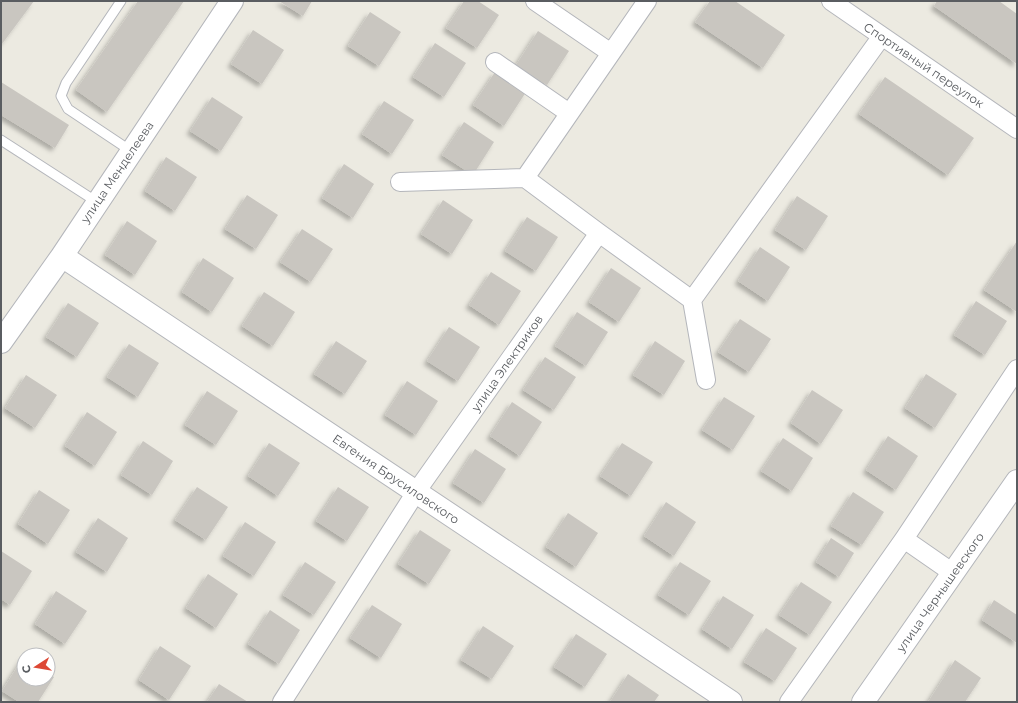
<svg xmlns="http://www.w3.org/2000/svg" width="1018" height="703" viewBox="0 0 1018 703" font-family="Montserrat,sans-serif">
	<defs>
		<filter id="shadow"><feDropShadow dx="-3.5" dy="3.5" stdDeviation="2" flood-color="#0004"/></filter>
	</defs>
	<rect width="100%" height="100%" fill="#eceae1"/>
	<path fill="#c9c6c0" filter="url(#shadow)" d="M1 1H34L2 44 1 43Z
		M138 1H184L107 112 76 90Z
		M279 1H312L303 16Z
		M464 1H478L499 15 477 48 446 28Z
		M710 1H735L785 35 763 68 695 22Z
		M937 1H999L1017 14V64L934 6Z
		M370 12 401 32 379 66 348 46Z
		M253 30 284 50 262 84 231 64Z
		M538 31 569 51 547 85 516 65Z
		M435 43 466 63 444 97 413 77Z
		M495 72 526 92 504 126 473 105Z
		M885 77 974 138 948 175 859 114Z
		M1 82 69 125 55 148 1 115Z
		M212 97 243 117 221 151 190 131Z
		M384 101 414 120 392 154 362 134Z
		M464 122 494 142 473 175 442 155Z
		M166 157 197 177 175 211 145 191Z
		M344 164 374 184 353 218 322 198Z
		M247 195 278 215 256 249 225 229Z
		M797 196 828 216 806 250 775 230Z
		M443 200 473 220 452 254 421 234Z
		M527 217 558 237 536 271 505 251Z
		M127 221 157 241 135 275 105 255Z
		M302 229 333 249 311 282 280 262Z
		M1017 241V312L984 290Z
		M760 247 790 267 768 301 738 281Z
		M203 258 234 278 212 312 182 292Z
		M611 268 641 288 619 322 589 302Z
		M491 272 521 291 499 325 469 305Z
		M264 292 295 312 273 346 242 326Z
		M976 301 1007 321 985 355 954 335Z
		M68 303 99 323 77 357 46 337Z
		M577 312 608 332 586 366 555 346Z
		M740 319 771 339 749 372 718 352Z
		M449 327 480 347 458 381 427 361Z
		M336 341 367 361 345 394 314 374Z
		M655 341 685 361 664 395 633 375Z
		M129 344 159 363 138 397 107 377Z
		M545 357 576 377 554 410 523 390Z
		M926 374 957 394 935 428 905 408Z
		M26 375 57 395 35 428 5 408Z
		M407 381 438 401 416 435 385 415Z
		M812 390 843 410 821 444 791 423Z
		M207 391 238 411 216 445 185 425Z
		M724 397 755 416 733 450 702 430Z
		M512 402 542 422 520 456 490 436Z
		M87 412 117 432 95 466 65 446Z
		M888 436 918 456 896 490 866 470Z
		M783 438 813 458 792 491 761 471Z
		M143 441 173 461 152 495 121 475Z
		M269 443 300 463 278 496 248 476Z
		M622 443 653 462 631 496 600 476Z
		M475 449 506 469 484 503 453 483Z
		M197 487 228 507 206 540 175 520Z
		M338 487 369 507 347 541 316 521Z
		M39 490 70 510 48 544 18 524Z
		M853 492 884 512 862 545 831 526Z
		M666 502 696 522 674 556 644 536Z
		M568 513 598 533 576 567 546 547Z
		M98 518 128 538 107 572 76 552Z
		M245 522 276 542 254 576 223 556Z
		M420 530 451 550 429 584 398 564Z
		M831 538 854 553 839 577 816 562Z
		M1 551 32 571 10 605 1 599Z
		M305 562 336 582 314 615 283 595Z
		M680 562 711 581 689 615 658 595Z
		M208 574 238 594 216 628 186 608Z
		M801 582 832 602 810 635 779 615Z
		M56 591 87 611 65 644 35 624Z
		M723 596 754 615 732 649 702 629Z
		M994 600 1017 615V643L982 620Z
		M372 605 402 624 381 658 350 638Z
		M270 610 300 630 279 664 248 644Z
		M483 626 514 646 492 679 461 660Z
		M766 628 797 648 775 681 744 662Z
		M576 634 607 654 585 687 554 667Z
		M160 646 191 666 169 700 139 680Z
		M24 656V679H48V673L54 677 38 702H19L2 691Z
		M955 660 981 678 965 702H928Z
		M628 674 659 695 654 702H610Z
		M219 684 248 702H207Z"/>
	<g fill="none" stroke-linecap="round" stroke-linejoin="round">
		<defs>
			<path id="service" d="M121 1 66 83 61 96 68 109 131 151
				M1 140 97 202"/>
			<path id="minor" d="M535 1 611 53
				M831 1 1017 129
				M495 62 569 113
				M525 178 647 1
				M400 182 525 178 599 233 692 300 706 380
				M692 300 882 36
				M904 539 953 573
				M282 702 416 492 599 233
				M789 702 904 539 1017 369"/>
			<path id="tertiary" d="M62 256 731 702
				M1 342 62 256 232 1
				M863 702 1017 481"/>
		</defs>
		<use href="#service" stroke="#b4b6bb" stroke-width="11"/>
		<use href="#minor" stroke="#b4b6bb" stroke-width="20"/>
		<use href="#tertiary" stroke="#b4b6bb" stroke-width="24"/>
		<use href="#service" stroke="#fff" stroke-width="9"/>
		<use href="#minor" stroke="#fff" stroke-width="18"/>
		<use href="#tertiary" stroke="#fff" stroke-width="22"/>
	</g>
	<g text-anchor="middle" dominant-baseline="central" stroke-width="3" stroke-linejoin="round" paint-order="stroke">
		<g font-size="12" fill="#5a5d61" stroke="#fff">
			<text transform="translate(924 65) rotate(34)">Спортивный переулок</text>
			<text transform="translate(117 172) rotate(-56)">улица Менделеева</text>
			<text transform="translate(507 363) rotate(-55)">улица Электриков</text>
			<text transform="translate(396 479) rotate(34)">Евгения Брусиловского</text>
			<text transform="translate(940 592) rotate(-55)">улица Чернышевского</text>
		</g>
	</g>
	<rect width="1018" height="703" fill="none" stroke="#5a5d61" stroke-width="4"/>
	<g transform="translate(36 667) rotate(258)"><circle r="19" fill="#ffffff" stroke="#bdbec0"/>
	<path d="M0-3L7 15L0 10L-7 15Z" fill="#dd4835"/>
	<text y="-6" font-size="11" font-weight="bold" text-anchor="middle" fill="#5a5d61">С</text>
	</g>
</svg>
